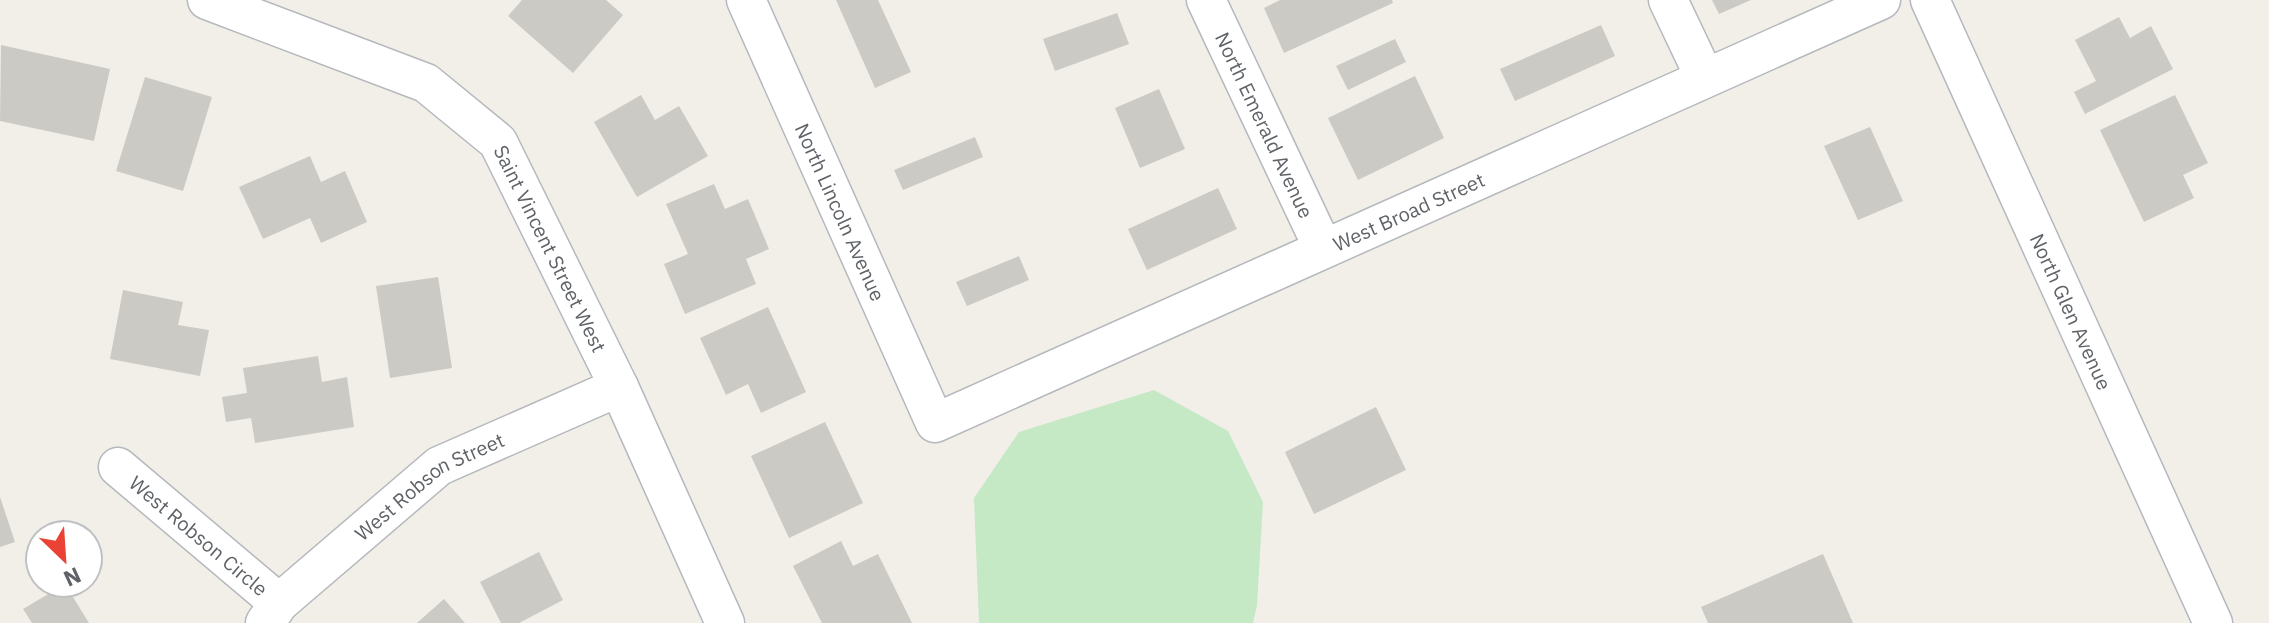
<svg xmlns="http://www.w3.org/2000/svg" width="2269" height="623" viewBox="0 0 2269 623" font-family="'IBM Plex Sans',sans-serif">
	<rect width="100%" height="100%" fill="#f1efe8"/>
	<path fill="#c5e8c5" d="M1154 390 1228 431 1263 502 1257 605 1253 623H979L974 498 1019 432Z"/>
	<path fill="#cccac5" d="M522 0H606L623 15 573 73 508 16Z
		M836 0H878L911 72 875 88Z
		M1280 0H1392L1393 3 1284 53 1264 8Z
		M1712 0H1751L1719 14Z
		M1117 13 1129 44 1055 71 1043 39Z
		M2119 17 2130 38 2151 26 2173 69 2085 114 2074 92 2096 81 2075 40Z
		M1601 25 1615 56 1515 101 1500 69Z
		M1395 39 1406 62 1348 90 1336 66Z
		M1 45 110 69 94 141 0 121Z
		M1415 76 1444 138 1358 180 1328 118Z
		M145 77 212 97 183 191 116 171Z
		M1159 89 1185 149 1140 168 1115 108Z
		M641 95 655 120 679 106 708 156 637 197 594 122Z
		M2175 95 2208 163 2183 175 2194 198 2144 222 2100 130Z
		M1870 127 1903 201 1858 220 1824 146Z
		M975 137 983 157 903 190 894 170Z
		M310 156 321 182 345 171 367 222 321 243 310 218 263 239 239 187Z
		M714 184 725 209 748 199 769 249 746 259 756 284 685 314 664 264 688 254 666 204Z
		M1218 188 1237 229 1147 270 1128 229Z
		M1019 256 1029 280 967 306 956 282Z
		M438 277 452 368 390 378 376 286Z
		M123 290 183 302 178 325 209 330 200 376 110 359Z
		M768 307 806 392 761 413 748 384 726 395 700 338Z
		M318 356 322 382 347 377 354 427 255 443 251 418 226 422 222 397 247 393 243 368Z
		M1376 407 1406 470 1314 514 1285 452Z
		M825 422 863 503 789 538 751 456Z
		M0 497 15 542 0 547Z
		M841 541 853 566 878 554 912 623H822L793 566Z
		M539 552 563 600 519 623H501L480 582Z
		M1823 554 1853 623H1708L1701 607Z
		M65 584 89 623H32L23 609Z
		M444 599 465 623H417Z"/>
	<g fill="none" stroke-linecap="round" stroke-linejoin="round">
		<defs>
			<g id="minor">
				<path id="s1" d="M207 0 426 83 498 142 619 387 725 623"/>
				<path id="s2" d="M746 0 935 423 1881 0"/>
				<path id="s3" d="M1206 0 1323 248"/>
				<path d="M1668 0 1705 78"/>
				<path id="s4" d="M1930 0 2213 623"/>
				<path id="s5" d="M118 467 279 603"/>
				<path id="s6" d="M265 623 279 603 439 466 619 387"/>
			</g>
		</defs>
		<use href="#minor" stroke="#b5b8bc" stroke-width="41"/>
		<use href="#minor" stroke="#fff" stroke-width="38"/>
	</g>
	<g text-anchor="middle" dominant-baseline="central" stroke-width="6" stroke-linejoin="round" paint-order="stroke">
		<g font-size="20" fill="#5f6368" stroke="#fff">
			<text stroke="none"><textPath href="#s3" startOffset="138">North Emerald Avenue</textPath></text>
			<text stroke="none"><textPath href="#s2" startOffset="982">West Broad Street</textPath></text>
			<text stroke="none"><textPath href="#s2" startOffset="232">North Lincoln Avenue</textPath></text>
			<text stroke="none"><textPath href="#s1" startOffset="446">Saint Vincent Street West</textPath></text>
			<text stroke="none"><textPath href="#s4" startOffset="342">North Glen Avenue</textPath></text>
			<text stroke="none"><textPath href="#s6" startOffset="216">West Robson Street</textPath></text>
			<text stroke="none"><textPath href="#s5" startOffset="106">West Robson Circle</textPath></text>
		</g>
	</g>
	<g transform="translate(64 559) rotate(155)"><circle r="38" fill="#ffffff" stroke="#bfc1c3" stroke-width="2"/>
	<path d="M0-6L14 30L0 20L-14 30Z" fill="#ea4335"/>
	<text y="-12" font-size="22" font-weight="bold" text-anchor="middle" fill="#5f6368">N</text>
	</g>
</svg>
